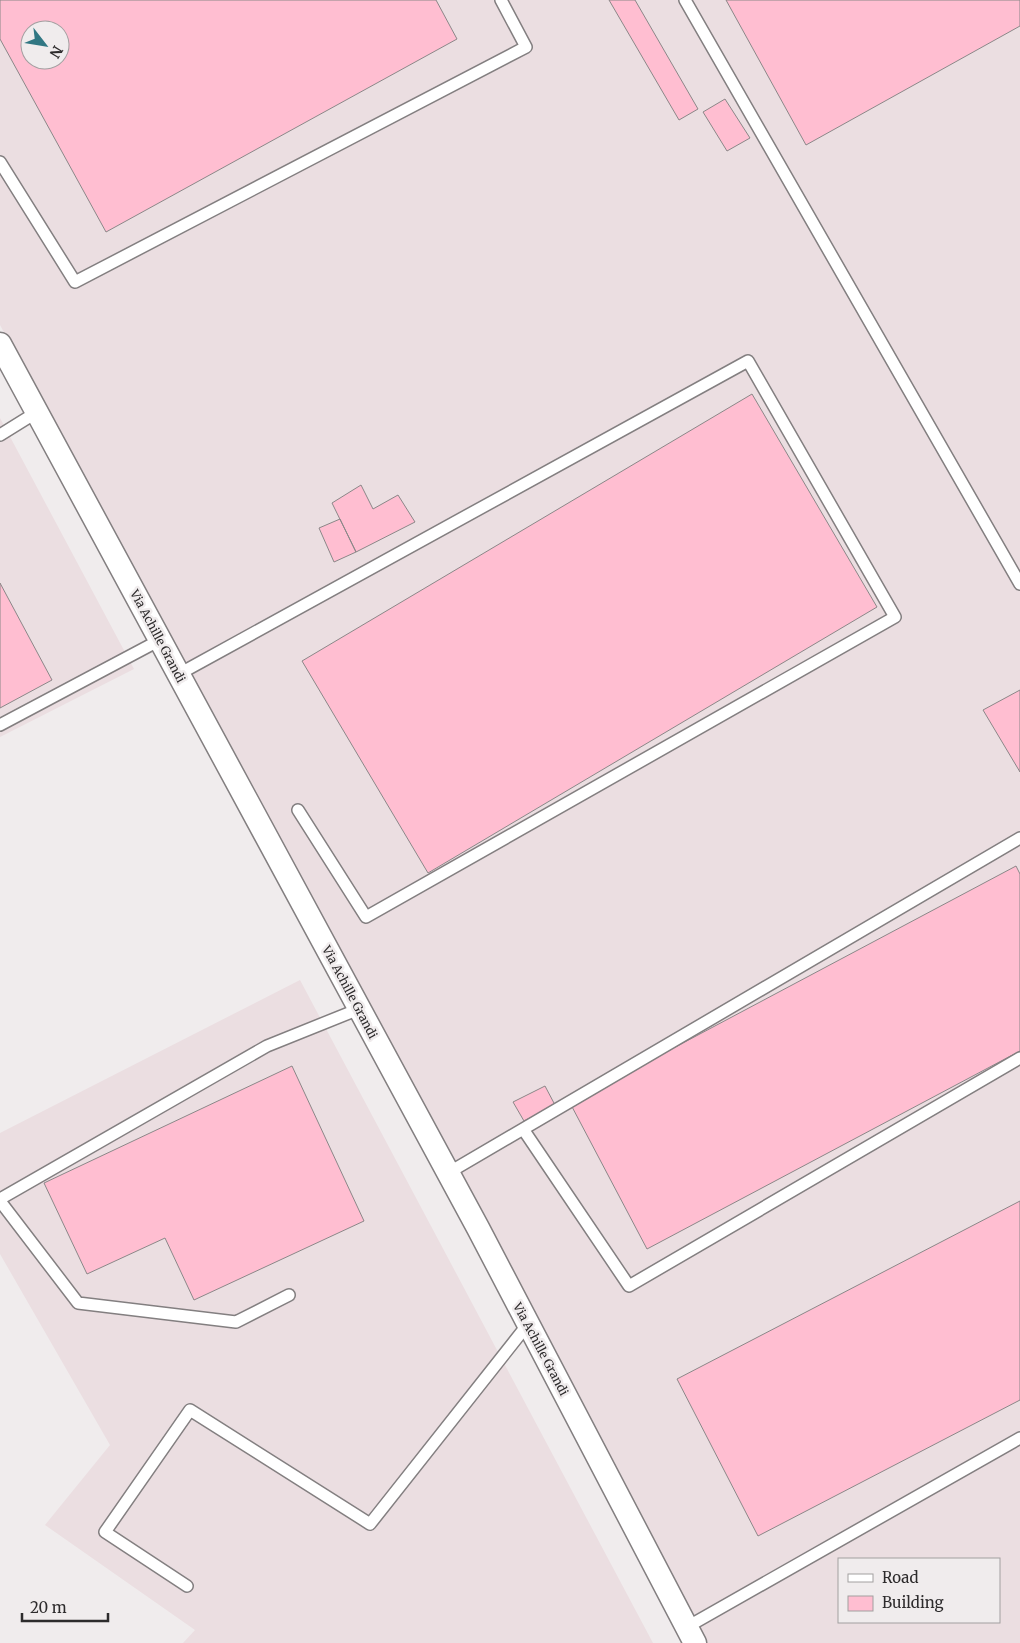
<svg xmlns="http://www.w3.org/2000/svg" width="1020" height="1643" viewBox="0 0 1020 1643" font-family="Merriweather,serif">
	<rect width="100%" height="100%" fill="#f0eced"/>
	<path fill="#ebdee1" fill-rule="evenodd" d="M0 0H1020V1643H702L0 325ZM30 30H60V60H30ZM839 1559H999V1622H839Z
		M0 418 134 669 0 737Z
		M300 980 653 1643H183L195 1630 45 1525 110 1445 0 1254V1133Z"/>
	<path fill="#ffbed1" stroke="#8b8788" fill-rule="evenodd" d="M0 0H436L457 39 106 232 0 39ZM30 30H60V60H30Z
		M609 0H635L698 109 679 120Z
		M726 0H1020V26L806 145Z
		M725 99 750 138 727 151 703 112Z
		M752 394 877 607 428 873 302 661Z
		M361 485 373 509 398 495 415 522 356 552 332 503Z
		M340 519 356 552 334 562 319 528Z
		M0 583 52 680 0 708Z
		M1020 690V772L983 710Z
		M1016 866 1020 874V1051L647 1249 570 1103Z
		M292 1066 364 1221 194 1300 165 1238 87 1274 44 1183Z
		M545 1086 555 1105 524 1121 513 1102Z
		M1020 1201V1400L758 1536 677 1379Z"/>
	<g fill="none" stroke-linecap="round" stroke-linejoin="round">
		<defs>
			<path id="lane" d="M685 0 1020 584
				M0 162 75 282 526 47 501 0
				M0 435 37 412
				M179 674 748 361 895 617 366 917 298 810
				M0 725 160 640
				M523 1129 629 1286 1020 1058
				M448 1173 1020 838
				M0 1199 267 1046 359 1009
				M0 1201 78 1303 236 1322 289 1295
				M187 1586 105 1532 190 1410 370 1524 528 1324
				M687 1627 1020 1438"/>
			<path id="street" d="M0 344 478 1228 695 1643"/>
		</defs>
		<use href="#lane" stroke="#837f80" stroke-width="14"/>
		<use href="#street" stroke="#837f80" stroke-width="25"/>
		<use href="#lane" stroke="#fff" stroke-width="11"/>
		<use href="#street" stroke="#fff" stroke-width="22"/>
	</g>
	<g text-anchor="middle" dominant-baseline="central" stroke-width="5" stroke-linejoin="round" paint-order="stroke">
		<g font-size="12" fill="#2d2b2c" stroke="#f0eced">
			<text transform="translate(158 636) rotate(62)">Via Achille Grandi</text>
			<text transform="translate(350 992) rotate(62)">Via Achille Grandi</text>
			<text transform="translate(541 1349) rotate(62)">Via Achille Grandi</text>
		</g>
	</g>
	<rect x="838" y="1558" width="162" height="65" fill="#f0eced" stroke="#a29fa0"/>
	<rect x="848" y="1574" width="25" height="8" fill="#ffffff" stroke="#a29fa0"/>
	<text x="882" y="1583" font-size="15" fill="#2d2b2c">Road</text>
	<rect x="848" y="1596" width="25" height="15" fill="#ffbed1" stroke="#a29fa0"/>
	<text x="882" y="1608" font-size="15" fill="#2d2b2c">Building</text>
	<g transform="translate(45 45) rotate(121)"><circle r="24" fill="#f0eced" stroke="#a29fa0"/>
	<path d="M0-4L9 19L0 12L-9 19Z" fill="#317783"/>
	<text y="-8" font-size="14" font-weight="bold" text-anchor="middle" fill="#2d2b2c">N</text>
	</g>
	<path d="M22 1613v8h86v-8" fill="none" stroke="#2d2b2c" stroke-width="2.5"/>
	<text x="30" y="1613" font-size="15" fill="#2d2b2c" stroke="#f0eced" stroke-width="4" paint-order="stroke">20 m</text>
</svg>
